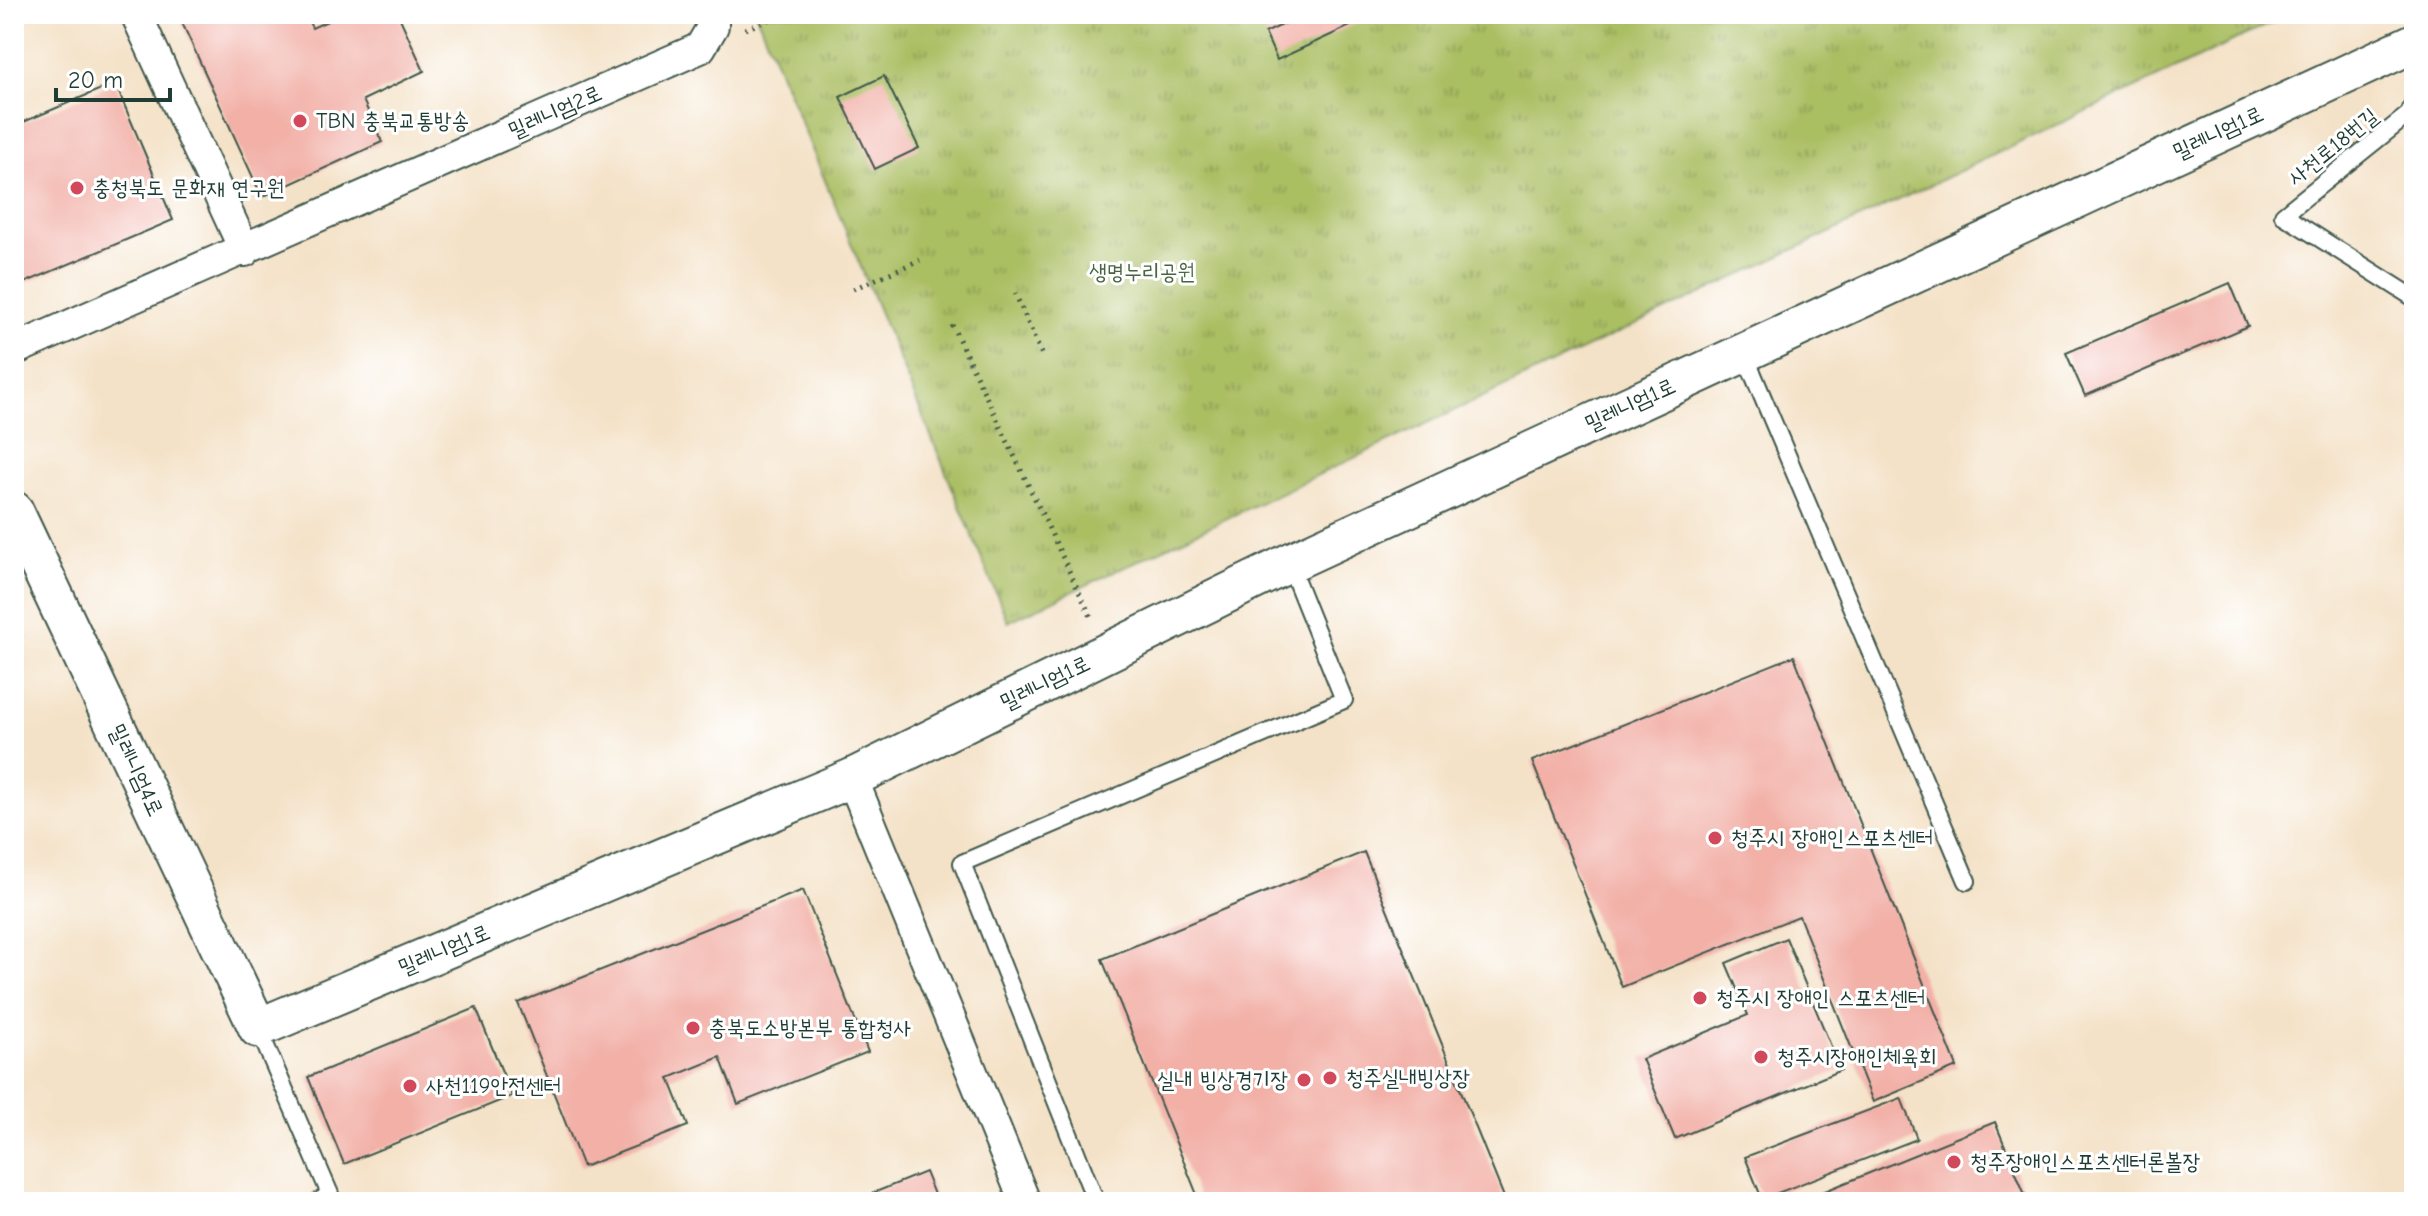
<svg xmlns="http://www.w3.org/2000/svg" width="2428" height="1216" viewBox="0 0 2428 1216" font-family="'Comic Neue','Poor Story',sans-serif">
	<defs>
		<pattern id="park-tufts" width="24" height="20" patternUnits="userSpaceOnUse" patternTransform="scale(2)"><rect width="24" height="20" fill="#aabe62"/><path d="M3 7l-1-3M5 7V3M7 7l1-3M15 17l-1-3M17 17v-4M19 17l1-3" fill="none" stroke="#8a9c52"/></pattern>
	</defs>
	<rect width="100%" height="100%" fill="#fff"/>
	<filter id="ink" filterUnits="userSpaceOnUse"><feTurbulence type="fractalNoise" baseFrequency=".0125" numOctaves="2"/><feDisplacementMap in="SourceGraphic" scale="16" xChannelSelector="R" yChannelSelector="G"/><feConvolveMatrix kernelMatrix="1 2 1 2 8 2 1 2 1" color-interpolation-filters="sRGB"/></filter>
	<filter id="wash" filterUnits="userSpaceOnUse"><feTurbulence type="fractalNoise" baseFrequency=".006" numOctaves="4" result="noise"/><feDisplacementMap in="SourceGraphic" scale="32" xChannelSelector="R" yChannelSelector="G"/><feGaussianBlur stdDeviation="1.8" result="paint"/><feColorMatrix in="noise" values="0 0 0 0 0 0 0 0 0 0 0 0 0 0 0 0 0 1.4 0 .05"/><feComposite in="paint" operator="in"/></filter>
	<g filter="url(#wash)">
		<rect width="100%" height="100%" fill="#f4e2c8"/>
		<path fill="url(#park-tufts)" stroke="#647e4b" stroke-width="2" d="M756 14H2291L1008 622Z"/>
		<g id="blocks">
			<path fill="#f2b0a7" d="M178 14H305L312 28 343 14H398L424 71 363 100 382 142 262 197Z
				M1305 14H1376L1277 60 1265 33Z
				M884 76 919 148 875 169 840 97Z
				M115 83 173 220 22 284 14 265V126Z
				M2230 283 2248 326 2085 396 2066 353Z
				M1794 656 1957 1067 1873 1102 1799 916 1622 987 1532 761Z
				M1364 852 1506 1202H1200L1102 959Z
				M803 890 868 1052 738 1104 720 1057 669 1078 688 1126 583 1167 518 1003Z
				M1786 938 1841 1070 1675 1139 1642 1059 1748 1015 1726 963Z
				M476 1008 512 1096 344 1164 308 1077Z
				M1901 1098 1917 1139 1762 1199 1745 1157Z
				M1995 1122 2028 1202H1798Z
				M925 1172 937 1202H851Z"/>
		</g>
	</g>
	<g filter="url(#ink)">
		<use href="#blocks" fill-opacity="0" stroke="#3f564a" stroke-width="2"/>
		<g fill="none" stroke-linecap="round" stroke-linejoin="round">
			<defs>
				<path id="service" d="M2414 102 2409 114 2283 215 2414 298
					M1744 353 1967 881
					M258 1028 330 1194 318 1202
					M1096 1202 962 863 1344 700 1289 563"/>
				<path id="minor" d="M136 14 245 251
					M14 350 700 48 713 26V14
					M852 778 1025 1202"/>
				<path id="tertiary" d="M14 511 258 1028 852 778 1289 563 2414 43"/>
			</defs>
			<use href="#service" stroke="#3f564a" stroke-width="20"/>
			<use href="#minor" stroke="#3f564a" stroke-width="34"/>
			<use href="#tertiary" stroke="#3f564a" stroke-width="42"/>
			<path stroke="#3f564a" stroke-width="5" stroke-dasharray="2 6" stroke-linecap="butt" d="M745 29 783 14
				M853 289 920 260
				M1015 293 1042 355
				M952 325 1092 619"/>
			<use href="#service" stroke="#fff" stroke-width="16"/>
			<use href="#minor" stroke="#fff" stroke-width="30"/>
			<use href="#tertiary" stroke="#fff" stroke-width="38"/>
		</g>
	</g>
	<g fill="#d1495b" stroke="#fff" stroke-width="3">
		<circle cx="300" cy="121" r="8"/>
		<circle cx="77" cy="188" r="8"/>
		<circle cx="1715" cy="838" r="8"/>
		<circle cx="1700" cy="998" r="8"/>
		<circle cx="693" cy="1028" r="8"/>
		<circle cx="1761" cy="1057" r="8"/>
		<circle cx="1330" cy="1078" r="8"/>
		<circle cx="1304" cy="1080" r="8"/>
		<circle cx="410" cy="1086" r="8"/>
		<circle cx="1954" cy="1162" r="8"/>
	</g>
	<g text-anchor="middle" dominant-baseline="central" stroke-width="6" stroke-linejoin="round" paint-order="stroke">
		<g font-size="22" fill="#1f3d34" stroke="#fff">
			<text transform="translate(555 112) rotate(-24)">밀레니엄2로</text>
			<text transform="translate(2218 133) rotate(-25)">밀레니엄1로</text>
			<text transform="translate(2333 147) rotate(-39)">사천로18번길</text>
			<text transform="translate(1630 405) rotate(-25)">밀레니엄1로</text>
			<text transform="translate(1045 683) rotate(-26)">밀레니엄1로</text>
			<text transform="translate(136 770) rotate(65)">밀레니엄4로</text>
			<text transform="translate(444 950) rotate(-23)">밀레니엄1로</text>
		</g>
		<g font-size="22" fill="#1f3d34" stroke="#fff" text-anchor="start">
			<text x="316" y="121">TBN 충북교통방송</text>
			<text x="93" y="188">충청북도 문화재 연구원</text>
			<text x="1731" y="838">청주시 장애인스포츠센터</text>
			<text x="1716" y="998">청주시 장애인 스포츠센터</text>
			<text x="709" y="1028">충북도소방본부 통합청사</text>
			<text x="1777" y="1057">청주시장애인체육회</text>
			<text x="1346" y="1078">청주실내빙상장</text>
			<text x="1288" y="1080" text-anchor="end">실내 빙상경기장</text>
			<text x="426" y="1086">사천119안전센터</text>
			<text x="1970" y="1162">청주장애인스포츠센터론볼장</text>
		</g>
		<g font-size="22" fill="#496442" stroke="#fff">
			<text x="1142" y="272">생명누리공원</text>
		</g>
	</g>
	<rect width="2428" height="1216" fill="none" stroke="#fff" stroke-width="48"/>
	<path d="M56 88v12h114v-12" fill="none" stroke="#1f3d34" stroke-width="4"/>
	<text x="68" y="88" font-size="24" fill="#1f3d34" stroke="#ffffff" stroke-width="6" paint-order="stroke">20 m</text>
</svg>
